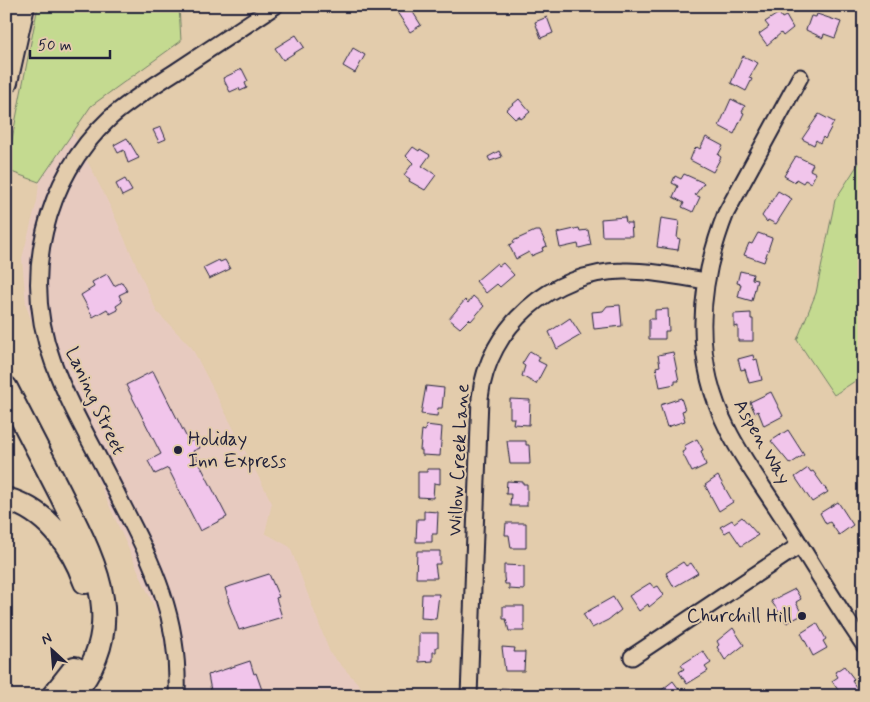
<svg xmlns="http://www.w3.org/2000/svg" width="870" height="702" viewBox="0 0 870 702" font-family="Mynerve,sans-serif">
	<rect width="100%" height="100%" fill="#e3ccac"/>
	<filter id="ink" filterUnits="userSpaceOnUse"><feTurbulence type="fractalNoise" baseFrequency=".02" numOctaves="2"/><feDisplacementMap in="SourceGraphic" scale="10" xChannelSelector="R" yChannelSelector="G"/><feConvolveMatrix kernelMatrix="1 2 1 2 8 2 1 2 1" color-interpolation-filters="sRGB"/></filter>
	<g filter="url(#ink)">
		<path fill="#e7cabf" d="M73 133 111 208 157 312 192 348 272 503 265 533 290 547 330 653 363 689 366 696H170L171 689 160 620 59 392 39 343 26 305 22 258 37 201 39 182Z"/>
		<path fill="#c4da90" stroke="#737e66" d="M38 6H179L181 41 91 106 39 182 6 170Z
			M864 155V375L834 395 797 340 816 293 835 200Z"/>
		<path fill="#f1c5eb" stroke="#22223b" d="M393 6H409L421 25 410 32Z
			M779 13 782 18 786 16 793 28 783 36 781 33 767 45 759 34 769 27 765 22Z
			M817 14 841 22 835 38 824 34 823 38 806 30 811 16 816 17Z
			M547 17 553 33 541 38 535 22Z
			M296 35 304 47 283 60 275 48Z
			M353 48 365 55 355 73 343 66Z
			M743 56 758 63 749 78 752 79 746 91 731 83Z
			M242 69 248 81 245 83 247 88 240 91 239 88 230 92 223 78Z
			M519 99 530 112 521 119 519 116 515 119 506 110Z
			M731 99 745 106 742 112 744 113 734 134 719 126Z
			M819 114 834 122 825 139 823 137 820 143 816 140 814 145 802 139Z
			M161 127 166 139 159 142 153 130Z
			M706 137 723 146 718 155 721 157 713 172 690 160 694 150 697 147 700 149Z
			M127 138 139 158 128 163 124 150 118 153 114 145Z
			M413 147 419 151 420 149 430 155 422 166 436 175 425 190 409 181 410 179 404 175 413 163 406 156Z
			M499 151 502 157 490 161 488 157Z
			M796 156 813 164 810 170 816 173 811 183 805 180 803 183 796 179 795 182 784 176Z
			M684 174 704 183 695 195 700 197 693 212 682 207 684 203 673 197 678 186 672 183 675 176 681 179Z
			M125 179 132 191 122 196 116 184Z
			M778 191 792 199 776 224 768 220 767 222 762 216Z
			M625 217 626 223H631L632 236H602L601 219Z
			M661 218 679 221 677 238 680 239 678 250 657 247Z
			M579 228 580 231 588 230 591 245 579 248 578 244 560 248 557 233Z
			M535 231H540L547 246 542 248 543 251 531 256 529 252 516 259 509 245 514 243 513 241Z
			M758 233 772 238 764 262 744 255 749 243 752 244Z
			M219 260 220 262 225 260 230 269 209 279 203 268Z
			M497 263 499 266 503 263 514 275 500 287 497 284 486 293 476 281Z
			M740 271 753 274 752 279 757 280 752 301 738 297 741 284 737 283Z
			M107 274 114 286 122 282 127 291 119 295 122 302 116 306 118 310 110 314 107 309 93 317 81 295 94 287 92 282Z
			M473 296 484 306 471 321 469 319 460 328 449 319 465 300 468 303Z
			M620 305 622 326 594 329 592 312 603 311 607 306Z
			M668 309 669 331H665V339H649V319H655V310Z
			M751 313V319H753V341H738V326L734 327V314Z
			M570 318 581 335 557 349 549 332Z
			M530 351 540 357 538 361 546 365 536 384 522 376 525 366 522 364Z
			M673 352 679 381H675V384L660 387 656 367 660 366 658 355Z
			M753 355 754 360 757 359 762 380 749 383 745 369 741 370 738 359Z
			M153 371 189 442 196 439 200 448 193 451 227 517 200 531 168 468 155 474 148 461 161 454 126 385Z
			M426 386 444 388 442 408H438L437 416 421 414Z
			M771 392 783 416 764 426 758 411 755 413 750 402Z
			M681 398 685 410 682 411 685 421 667 427 660 405Z
			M510 399 530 400 529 425 513 424 514 418H510Z
			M426 425 442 427 440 456 422 455V450H420L422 430 425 431Z
			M788 430 804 455 790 464 771 441Z
			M697 439 703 450 701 451 706 465 692 472 682 452 686 450 684 446Z
			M507 441H526V445H529L530 464H510Z
			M808 468 811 472 813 471 828 492 812 502 795 477Z
			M427 469H440V484L434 483 433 498 418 497V472H427Z
			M718 476 733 502 719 511 705 485Z
			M507 481 523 482V484H527V506H510L511 494H506Z
			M838 502 853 525 839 535 830 522 826 524 820 513Z
			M424 511 438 512 437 534H432V542H416L417 519H424Z
			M742 517 758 535 741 546 730 530 725 533 720 527 732 520 734 523Z
			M506 523H526V548H511L509 535H505Z
			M864 537V567L857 555 863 552 859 544 861 543 859 540Z
			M417 551H440V564H435L437 578H416Z
			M683 562 686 566 691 563 698 573 674 587 666 573Z
			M504 565 524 566V590L509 589V584H505L504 577Z
			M269 574 279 597 276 598 282 617 239 630 228 601H229L225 588Z
			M650 583 654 588 658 586 664 595 649 607 648 604 639 611 629 596Z
			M795 589 801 599 796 602 802 615 787 623 771 601Z
			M422 594H439L436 619 421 618Z
			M613 597 621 610 608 620 592 628 583 614Z
			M503 606H524V631H509L506 619H503Z
			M817 623 826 639 823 641 827 648 813 656 801 633Z
			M733 628 744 645 725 660 717 647 719 645 717 641Z
			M419 633H438V647H436V652H433V661L419 662Z
			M502 647 515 648 514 652H525L524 671H505Z
			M703 651 711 663 705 667 708 671 687 684 679 672 684 669 681 665Z
			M250 661 254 674 256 673 262 690 260 691 261 696H212L208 675Z
			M844 666 854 679 852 681 860 693 855 696H842L832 681 838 677 835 672Z
			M673 681 684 696H654Z
			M501 688 522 689 521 696H501Z"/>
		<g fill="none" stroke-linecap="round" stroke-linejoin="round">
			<defs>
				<path id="minor" d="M800 77 726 213C698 284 692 360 728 430 743 460 764 488 782 516 809 559 835 603 864 645
					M632 657 800 545
					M177 696C180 618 154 566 120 500 98 454 70 409 53 362 21 277 44 180 110 118 130 100 155 85 178 70 210 49 242 28 275 6
					M469 696 480 398C488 327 551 272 623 271 650 270 678 277 706 281"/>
				<path id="highway" d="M6 82 23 6
					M6 388C24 423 42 458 60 493 95 563 131 625 72 696
					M6 499C46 510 72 545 85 582
					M53 696 75 668"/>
			</defs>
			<use href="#minor" stroke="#22223b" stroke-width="19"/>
			<use href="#highway" stroke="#22223b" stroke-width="26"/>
			<use href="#minor" stroke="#e3ccac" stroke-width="15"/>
			<use href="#highway" stroke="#e3ccac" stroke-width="22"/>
		</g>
	</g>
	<g fill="#22223b" stroke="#e3ccac" stroke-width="2">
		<circle cx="178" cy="450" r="5"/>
		<circle cx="802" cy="616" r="5"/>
	</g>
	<g text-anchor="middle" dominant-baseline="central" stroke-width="4" stroke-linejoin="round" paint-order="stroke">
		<g font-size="19" fill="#22223b" stroke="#e3ccac">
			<text transform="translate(95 401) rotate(65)">Laning Street</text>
			<text transform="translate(762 442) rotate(60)">Aspen Way</text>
			<text transform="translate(459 460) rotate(-87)">Willow Creek Lane</text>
		</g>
		<g font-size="19" fill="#22223b" stroke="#e3ccac" text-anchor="start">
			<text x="188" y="439">Holiday<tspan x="188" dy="22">Inn Express</tspan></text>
			<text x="792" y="616" text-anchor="end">Churchill Hill</text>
		</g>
	</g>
	<rect width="870" height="702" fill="none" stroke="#e3ccac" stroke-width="25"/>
	<rect x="12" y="12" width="845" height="677" fill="none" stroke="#22223b" stroke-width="2" filter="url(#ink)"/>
	<g transform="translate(52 650) rotate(334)" stroke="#e3ccac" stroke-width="4" paint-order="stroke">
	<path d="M0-4L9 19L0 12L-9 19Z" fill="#22223b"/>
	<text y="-8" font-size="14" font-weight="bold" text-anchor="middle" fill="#22223b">N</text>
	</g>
	<path d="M30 50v8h80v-8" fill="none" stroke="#22223b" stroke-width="2.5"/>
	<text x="38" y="50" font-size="15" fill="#22223b" stroke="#e3ccac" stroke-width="4" paint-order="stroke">50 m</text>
</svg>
